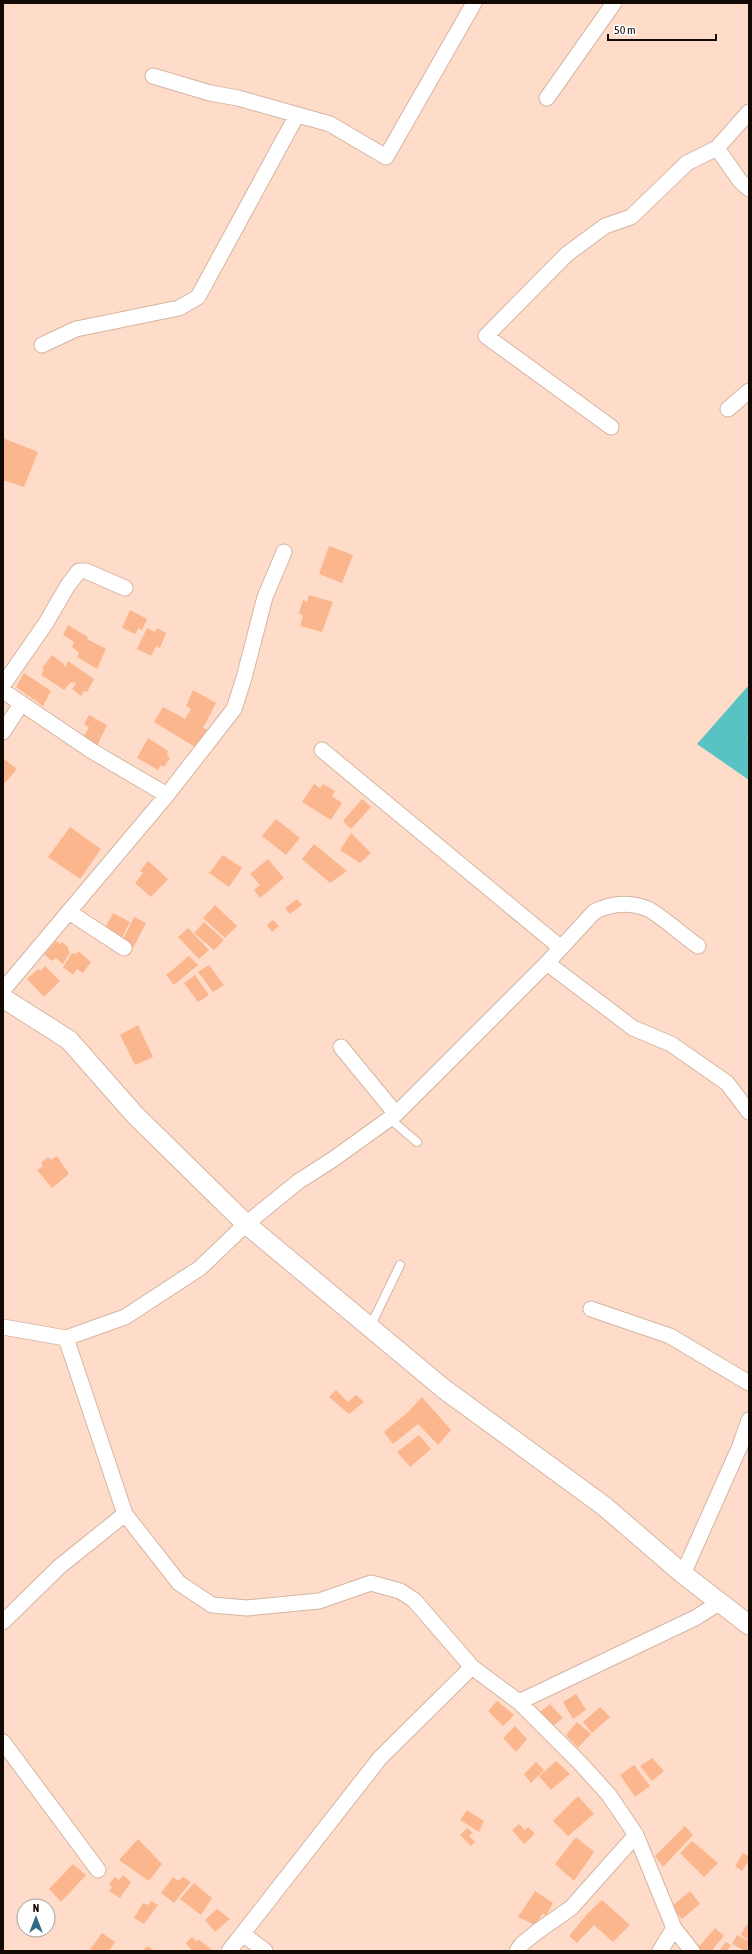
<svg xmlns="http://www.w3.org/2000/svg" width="752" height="1954" viewBox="0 0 752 1954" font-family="'Asap Condensed',sans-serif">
	<rect width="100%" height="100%" fill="#fedcc9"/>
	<path fill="#59c2c2" d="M749 685V736L747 738 749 739V780L697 744Z"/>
	<path fill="#fbb68e" d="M3 438 38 452 24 487 3 480Z
		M329 546 353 555 342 583 319 574Z
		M309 595 333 602 322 632 300 626 303 616 299 613 303 600 307 602Z
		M130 610 147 619 142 630 139 628 135 634 122 628Z
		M68 625 88 637 87 639 106 649 97 669 77 657 79 653 72 647 74 642 63 635Z
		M147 628 155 632 157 628 166 633 160 648 156 646 151 656 137 649Z
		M52 655 63 663 65 667 68 661 94 679 87 692 84 691 81 696 72 689 76 683 71 682 64 690 41 675 44 670 42 668Z
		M24 673 51 691 43 706 16 687Z
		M193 690 216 703 203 728 196 724 213 733 200 750 154 722 163 707 185 719 191 709 186 706Z
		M89 715 107 725 96 748 82 740 89 727 84 724Z
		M148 738 168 751 167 756 170 758 164 767 161 765 158 770 137 758Z
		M3 758 17 769 5 783 3 781Z
		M314 784 320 788 323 784 335 791 332 796 342 803 331 820 302 802Z
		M362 799 371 807 351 829 343 821Z
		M276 819 300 838 286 855 262 836Z
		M70 827 101 849 80 879 48 857Z
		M351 833 371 853 360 863 340 850Z
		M314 844 347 871 330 883 302 859Z
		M223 855 242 868 229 887 209 873Z
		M268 859 284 878 260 898 254 890 260 885 250 874Z
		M148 861 168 879 151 897 135 883 143 873 140 871Z
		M297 899 302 905 290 914 285 908Z
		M215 905 237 926 225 938 203 918Z
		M113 913 130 922 119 943 102 934Z
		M134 917 146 923 133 948 121 943Z
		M273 920 279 926 272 932 267 925Z
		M204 922 224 940 214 950 194 933Z
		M188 928 209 950 199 959 178 937Z
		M56 941 60 944 62 942 69 948 68 950 70 952 63 964 56 958 52 961 44 954Z
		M78 951 91 962 83 973 77 969 73 975 63 967 72 953 76 954Z
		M189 956 198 965 174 985 166 975Z
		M209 965 224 985 213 992 198 972Z
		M45 966 60 981 44 997 27 979 38 969 41 971Z
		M195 975 209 995 198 1002 184 983Z
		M138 1025 153 1057 135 1065 120 1035Z
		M57 1156 69 1174 52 1188 37 1170 43 1166 41 1163 48 1157 51 1160Z
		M336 1390 348 1402 356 1395 364 1402 349 1414 329 1397Z
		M422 1397 451 1430 438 1445 418 1424 393 1444 384 1432 407 1413Z
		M419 1435 431 1449 410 1467 397 1452Z
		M576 1694 586 1710 573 1719 563 1702Z
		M497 1701 514 1715 503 1726 488 1711Z
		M550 1704 563 1718 551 1727 539 1713Z
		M600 1707 610 1717 592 1733 583 1722Z
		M577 1722 591 1734 578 1748 566 1735Z
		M515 1726 527 1739 516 1752 503 1738Z
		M652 1758 664 1771 652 1781 640 1766Z
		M556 1761 570 1774 551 1790 539 1776Z
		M536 1762 544 1770 531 1783 524 1774Z
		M634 1765 650 1786 635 1797 620 1775Z
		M578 1796 594 1814 568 1836 553 1821Z
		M467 1810 484 1821 479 1832 460 1820Z
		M519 1824 525 1830 528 1827 535 1834 524 1844 512 1830Z
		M685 1826 693 1835 663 1867 655 1856Z
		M467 1828 473 1833 469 1836 475 1842 471 1846 460 1835Z
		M576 1837 594 1852 574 1881 555 1864Z
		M138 1839 162 1864 149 1881 119 1860Z
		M692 1841 718 1863 704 1877 680 1853Z
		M743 1853 749 1856V1860L742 1871 735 1866Z
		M73 1864 86 1875 61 1902 49 1889Z
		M123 1875 131 1882 120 1898 109 1891 112 1887 109 1884 115 1877 119 1880Z
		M173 1877 178 1881 183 1877 191 1882 174 1903 161 1893Z
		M194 1883 212 1898 201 1915 180 1899Z
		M535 1891 553 1903 546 1916 543 1913 535 1925 518 1917Z
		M690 1891 700 1904 682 1919 671 1907Z
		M602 1900 630 1925 613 1942 594 1925 577 1943 569 1936 588 1913Z
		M151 1901 158 1905 144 1924 134 1918 143 1903 148 1905Z
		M217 1909 230 1919 215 1932 205 1920Z
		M747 1924 749 1925V1940L741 1935Z
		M715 1928 724 1936 713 1949 715 1951H695Z
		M102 1933 115 1942 109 1951H89Z
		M737 1935 749 1941V1951H745L732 1944Z
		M192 1937 197 1942 198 1939 213 1951H192L186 1943Z
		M726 1942 731 1945 727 1951H719Z
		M147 1946 155 1951H143Z"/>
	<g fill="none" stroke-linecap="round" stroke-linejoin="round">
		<defs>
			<path id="service" d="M390 1119 417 1142
				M370 1327 400 1265"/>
			<path id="minor" d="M153 76 210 93 238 98 330 124 386 157 474 3
				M547 98 614 3
				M717 148 740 181 749 189
				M42 345 76 329 179 308 198 297 297 115
				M728 409 749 391
				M611 427 486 336 567 254 605 226 631 217 687 163 717 148 749 112
				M3 685 46 623 68 585 79 571H86L125 588
				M3 691 92 751 167 795
				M3 732 21 704
				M322 750 561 948
				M69 912 124 948
				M547 963 633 1028 671 1044 727 1083 749 1112
				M3 990 167 795 234 709 244 678 265 597 284 552
				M341 1047 396 1114
				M591 1309 670 1336 749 1383
				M3 1327 66 1338 125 1317 200 1268 246 1224 299 1181 332 1160 396 1114 547 963 594 912C611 903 630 902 648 909 659 914 686 938 698 946
				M66 1338 125 1514 179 1583 212 1605 247 1608 319 1601 371 1583 400 1591 414 1600 472 1667 519 1702 581 1764 609 1795 636 1835 674 1928 692 1951
				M683 1574 740 1446 749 1420
				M3 1622 59 1567 125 1514
				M519 1702 695 1618 719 1603
				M3 1742 98 1870
				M243 1934 265 1951
				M229 1951 380 1758 472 1667
				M517 1951 522 1944 538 1931 571 1908 636 1835
				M660 1951 674 1928"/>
			<path id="tertiary" d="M3 998 69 1040 135 1115 246 1224 444 1389 604 1506 683 1574 749 1625"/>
		</defs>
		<use href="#service" stroke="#d5b5a2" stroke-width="10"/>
		<use href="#minor" stroke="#d5b5a2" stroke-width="17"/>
		<use href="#tertiary" stroke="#d5b5a2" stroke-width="21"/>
		<use href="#service" stroke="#fff" stroke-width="8"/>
		<use href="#minor" stroke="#fff" stroke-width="15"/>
		<use href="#tertiary" stroke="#fff" stroke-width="19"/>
	</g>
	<rect width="752" height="1954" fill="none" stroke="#130904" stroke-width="8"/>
	<g transform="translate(36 1918)"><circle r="19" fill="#ffffff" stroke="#a19d9b"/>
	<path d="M0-3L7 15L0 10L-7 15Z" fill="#2e6a82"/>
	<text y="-6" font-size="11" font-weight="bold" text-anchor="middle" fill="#130904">N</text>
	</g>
	<path d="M608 34v6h108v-6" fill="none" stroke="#130904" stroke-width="2"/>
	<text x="614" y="34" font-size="12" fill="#130904" stroke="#ffffff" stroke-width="3" paint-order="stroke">50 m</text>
</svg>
